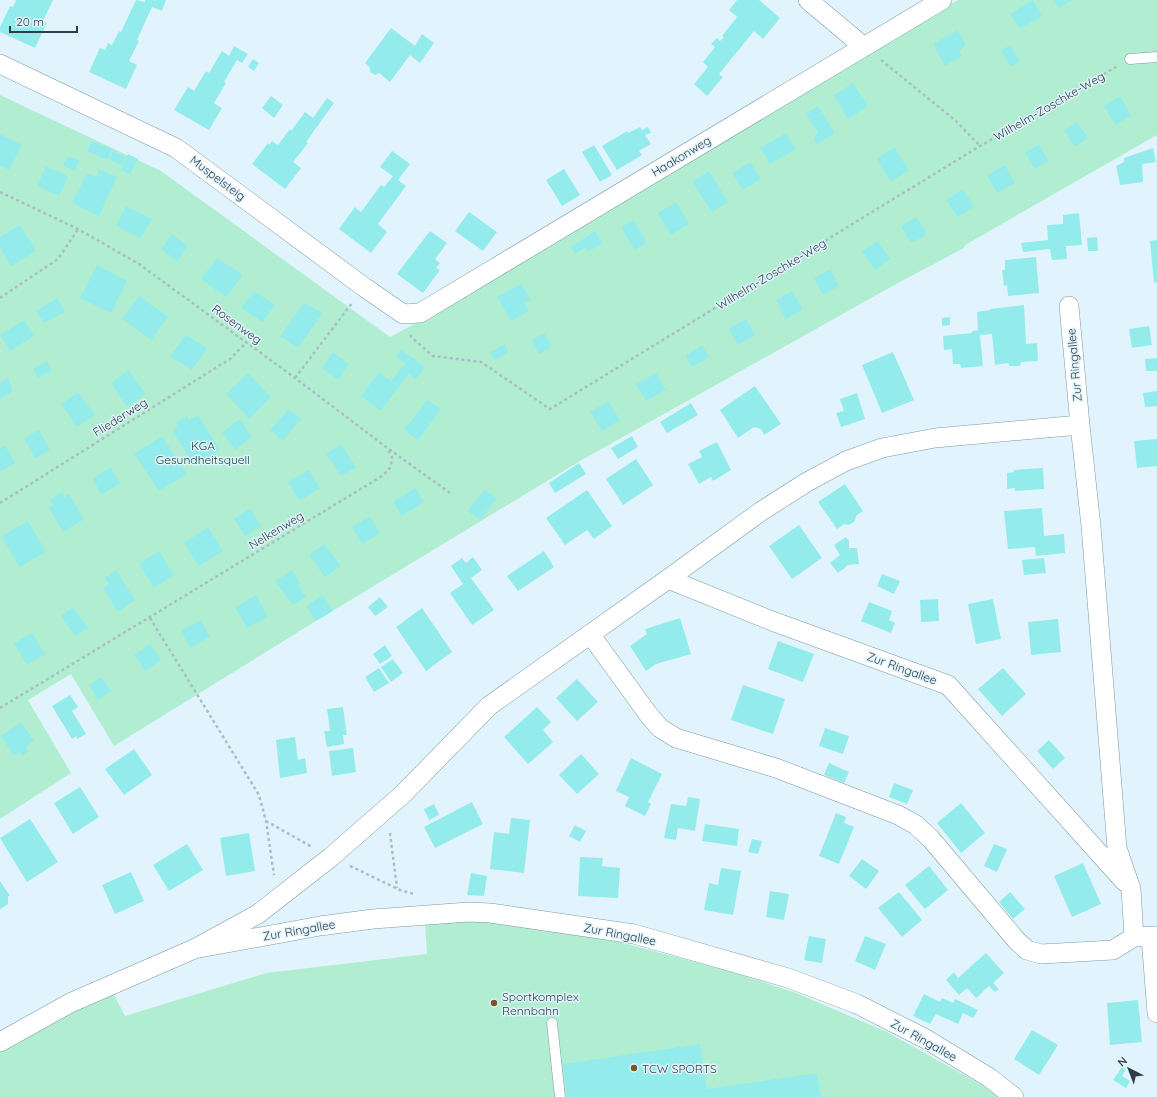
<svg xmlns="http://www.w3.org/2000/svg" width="1157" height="1097" viewBox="0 0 1157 1097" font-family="Quicksand,sans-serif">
	<rect width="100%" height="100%" fill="#e1f4fd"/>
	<path fill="#b1eed1" d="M958 0H1157V135L965 245 964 248 898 283 580 461 316 621 114 746 71 674 28 700 71 773 0 819V95L161 171 390 337 429 316Z
		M478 920 601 937 732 972 796 993 887 1032 987 1088 1000 1097H0V1051L112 991 125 1016 266 973 427 954 425 923Z"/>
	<path fill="#93eceb" d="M16 0H53L43 21 47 23 35 48 0 32V27L10 6 13 7Z
		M136 0 145 2V0H166L162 11 152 7 137 40 139 41 129 61 137 65 126 89 89 72 100 48 105 50 108 43 112 45 119 31 121 32Z
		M737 0H759L780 18 763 39 754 31 719 74 723 77 707 96 694 84 708 67 703 62 715 47 711 44 717 38 720 41 724 37 722 36 737 17 729 10Z
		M1033 0 1042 16 1020 29 1010 14Z
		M1054 0H1072L1059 8Z
		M391 28 415 46 422 34 434 43 420 63 410 55 390 82 379 73 375 75 370 72V68L365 63Z
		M958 30 966 46 959 50 962 56 945 66 933 44Z
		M1010 45 1020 61 1011 67 1001 51Z
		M234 46 248 54 242 63 237 60 224 82 226 83 214 103 222 108 209 130 174 110 188 87 194 91 206 71 209 73 222 51 229 56Z
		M253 59 259 63 254 71 248 67Z
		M853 83 868 106 848 119 834 95Z
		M271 96 283 105 274 118 262 108Z
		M1120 96 1131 116 1115 125 1104 106Z
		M327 98 334 103 306 142 308 143 293 162 301 168 285 189 252 164 268 143 269 145 272 141 278 145 290 129 291 131 305 112 313 118Z
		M818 106 835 133 817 144 813 138 818 133 806 114Z
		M1077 122 1088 138 1075 147 1064 130Z
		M640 127 642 130 648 127 651 133 645 135 651 144 639 151 642 155 617 170 602 146 627 131 628 133Z
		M786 133 796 149 770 164 760 148Z
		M0 134 22 145 9 170 0 166Z
		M91 141 112 149 108 160 87 151Z
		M1039 144 1049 161 1035 169 1025 153Z
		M594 145 612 175 600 182 582 152Z
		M894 147 909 170 891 182 876 159Z
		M1153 148 1156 162 1142 164 1143 182 1120 185 1116 166 1124 162V158Z
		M113 151 126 157 122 165 109 160Z
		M392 151 410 164 398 180 406 186 378 224 387 232 371 253 339 229 355 207 361 212 381 185 384 187 393 176 380 167Z
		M128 154 138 159 130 174 121 170Z
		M68 156 79 161 75 171 63 166Z
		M750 162 761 179 743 190 732 173Z
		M1005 165 1015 183 997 193 987 175Z
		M46 166 68 176 59 196 37 186Z
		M99 169 117 177 99 216 72 203 87 173 96 177Z
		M564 169 580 195 562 206 546 180Z
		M709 171 728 202 712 212 692 182Z
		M963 189 974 207 958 217 946 200Z
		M676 202 689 224 671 235 658 213Z
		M126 206 152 219 141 238 116 226Z
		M469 212 497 232 483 251 455 231Z
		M1079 213 1082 245 1066 246 1067 259 1052 260 1050 249 1023 252 1021 243 1048 240 1047 225 1063 224V215Z
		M917 217 927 235 911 243 901 226Z
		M634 220 647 243 634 250 621 227Z
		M20 225 36 251 11 266 0 248V237Z
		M430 231 447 243 435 259 440 263 436 268 440 270 423 293 397 274Z
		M595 231 603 243 588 252 585 247 575 254 571 247Z
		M172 234 188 246 177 261 161 249Z
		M1097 237 1098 251H1088L1087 238Z
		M1157 240V282L1154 283 1150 241Z
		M878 241 890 259 875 270 862 251Z
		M1036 257 1039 293 1008 296 1007 285 1004 286 1002 270H1005V260Z
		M217 258 243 275 226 297 201 279Z
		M97 265 127 281 111 313 80 298Z
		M830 269 839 286 823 295 814 278Z
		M521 284 531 300 524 303 529 311 511 321 497 297Z
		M254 291 275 305 262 322 241 308Z
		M792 291 803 309 786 319 776 300Z
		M139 296 168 317 151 340 122 319Z
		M57 298 65 312 44 323 36 311Z
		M304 303 323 313 298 348 280 336Z
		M1024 305 1026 344 1037 343 1038 361 1021 362 1020 366H1010L1008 363 995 365 992 334 980 335 983 366 961 368 960 364H953L952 349 944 350 943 336 972 333V331L978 330 977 312 990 310V309Z
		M950 317V325L942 326V318Z
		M746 319 755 335 738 345 728 329Z
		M24 320 34 336 10 351 0 335Z
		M1149 326 1152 345 1132 348 1129 329Z
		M544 333 552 347 539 354 531 340Z
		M186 335 207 348 192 370 170 356Z
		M505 344 508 353 495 360 490 352Z
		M702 345 709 357 692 367 685 356Z
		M401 349 425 367 416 380 409 374 380 411 361 396 379 372 391 381 405 363 396 356Z
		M333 352 349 364 338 380 322 368Z
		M893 352 914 400 882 413 862 365Z
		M1157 358V371H1146L1145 359Z
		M47 361 52 370 38 378 33 369Z
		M128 370 146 394 127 407 111 383Z
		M248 373 271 397 249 419 226 394Z
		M656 373 666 390 646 401 636 384Z
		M8 378 13 391 0 399V383Z
		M755 386 781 424 764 435 761 429 754 427 738 438 720 410Z
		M1157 391V406L1145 407 1143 393Z
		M78 392 95 415 77 427 61 404Z
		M857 393 865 419 841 427 836 413 844 411 840 399Z
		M427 400 441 409 418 440 404 430Z
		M608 401 620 420 602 431 590 412Z
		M691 403 698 415 667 433 660 422Z
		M289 409 301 419 283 441 270 430Z
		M198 415 220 450 194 466 172 430 178 427 176 423 187 416 189 420Z
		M240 419 252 437 235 450 222 432Z
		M39 430 50 450 35 458 24 438Z
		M162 436 187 474 159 491 134 454Z
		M632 436 638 447 618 459 611 448Z
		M1157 439V466L1137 468 1134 441Z
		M717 442 731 470 713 481 711 477 699 484 688 464 702 457 699 451Z
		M341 444 356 467 341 476 326 454Z
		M5 445 15 463 0 472V448Z
		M636 459 653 485 623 505 606 479Z
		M579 463 586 474 555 493 549 483Z
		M110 467 120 483 102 495 92 479Z
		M1043 468 1044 489 1015 491V488L1007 489V473L1014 472V470Z
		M309 470 320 488 300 501 288 482Z
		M845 484 863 511 856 516 855 521 849 525 844 524 837 529 818 502Z
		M415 488 424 502 402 516 393 502Z
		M484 490 497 498 480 520 468 511Z
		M587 490 612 526 594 539 587 530 565 545 546 518Z
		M62 492 64 497 69 494 84 519 63 532 49 508 53 505 50 500Z
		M250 508 261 526 245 536 234 519Z
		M1042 508 1044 536 1064 534 1065 553 1036 556 1035 547 1008 549 1004 511Z
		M370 516 380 533 362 544 352 527Z
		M28 521 46 552 19 567 2 536Z
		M799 525 822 558 792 579 769 546Z
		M208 527 223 551 199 566 184 543Z
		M846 537 849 541V548H857L859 564 848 565 838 573 830 563 840 555 834 545Z
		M324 544 341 566 325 577 309 555Z
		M159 551 174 575 154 588 139 564Z
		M544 551 554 567 518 591 507 576Z
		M473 557 482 570 471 578 494 610 472 625 450 593 463 584 451 566 462 558 466 563Z
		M1044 558 1046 573 1024 575 1022 560Z
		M116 570 135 600 118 612 103 588 109 584 105 578Z
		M292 570 300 583 298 585 306 597 293 605 275 581Z
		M882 574 900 581 894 594 877 586Z
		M256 595 268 617 247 628 235 607Z
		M323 595 333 611 316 621 306 606Z
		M380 597 388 607 375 616 368 607Z
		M938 599 939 621 921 622 920 600Z
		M993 599 1001 639 976 644 968 604Z
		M869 602 892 611 889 620 895 623 891 633 861 621Z
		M73 607 88 628 75 636 61 616Z
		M422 608 452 652 426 671 396 627Z
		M680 618 691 654 656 664 646 671 630 646 647 634 645 629Z
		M1058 619 1061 652 1031 655 1028 622Z
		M201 620 210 637 190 648 181 630Z
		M32 633 45 654 27 665 14 643Z
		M778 641 814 654 803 682 768 669Z
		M150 644 161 660 145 671 134 655Z
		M385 645 392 656 380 664 373 654Z
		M393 659 403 673 391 682 381 667Z
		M379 668 389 683 374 692 365 677Z
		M1003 668 1026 694 1002 716 978 689Z
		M101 677 111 691 98 700 89 685Z
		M577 679 598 702 577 721 556 698Z
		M743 685 785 699 773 734 731 720Z
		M70 695 78 707 72 711 86 734 77 739 76 736 72 739 52 706Z
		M343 707 347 735H343L344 744 327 747 324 731H330L327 709Z
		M537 707 551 722 543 730 553 742 528 764 504 737Z
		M21 722 34 741 26 746 28 752 22 756 20 752 14 756 1 736Z
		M825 728 849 736 843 754 819 746Z
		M295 737 298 760 305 758 307 773 280 778 276 740Z
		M1049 740 1065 758 1053 769 1037 751Z
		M353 748 356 772 332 776 329 751Z
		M134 749 152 775 124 795 105 769Z
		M581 754 599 774 577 794 559 775Z
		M631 758 662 774 648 802 651 804 645 816 625 806 629 797 616 791Z
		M829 763 849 772 844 783 824 775Z
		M894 783 913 790 907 804 889 797Z
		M80 787 99 817 73 834 54 803Z
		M688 797 700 799 695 831 678 828 676 840 664 838 671 804 686 806Z
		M472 802 483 824 435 848 424 827Z
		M961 803 985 833 961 853 937 823Z
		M434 804 439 815 429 820 424 809Z
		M836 813 846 817 844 823 854 827 839 864 819 856Z
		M511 818 530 820 524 873 490 869 494 832 509 834Z
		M30 819 58 862 27 882 0 838Z
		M705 824 739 829 737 846 702 841Z
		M575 825 586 831 580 842 569 836Z
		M249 833 255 871 226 876 220 838Z
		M752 839 762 841 758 854 748 852Z
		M187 844 203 870 169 891 153 865Z
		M994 844 1007 849 997 872 984 866Z
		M580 857 603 858 602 866 620 868 618 898 578 896Z
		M862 859 879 871 866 889 849 876Z
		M1083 863 1101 904 1072 917 1054 876Z
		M929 866 948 890 925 909 905 885Z
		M721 868 741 871 733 915 704 910 709 883 718 885Z
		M131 872 144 901 115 914 102 885Z
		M471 873 487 876 484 896 467 895Z
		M0 881 10 896H8V904L0 909Z
		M770 891 789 894 784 920 766 917Z
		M899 892 922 920 902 937 878 908Z
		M1010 892 1025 909 1013 919 999 902Z
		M809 936 826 939 822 963 804 960Z
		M865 936 886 944 875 970 855 961Z
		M986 953 1004 973 993 983 999 989 995 992 989 986 976 998 967 988 959 995 946 980 954 972 958 978Z
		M924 994 940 1002 942 998 953 1003 955 999 978 1010 973 1018 963 1013 958 1024 936 1014 930 1024 913 1016Z
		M1138 1000 1142 1042 1110 1045 1107 1003Z
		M1032 1030 1058 1045 1039 1075 1014 1059Z
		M700 1044 707 1089 817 1073 821 1097H567L563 1064Z
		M1122 1067 1126 1069 1122 1076 1130 1081 1126 1088 1113 1080Z"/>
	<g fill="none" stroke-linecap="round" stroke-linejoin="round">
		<defs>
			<path id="lane" d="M1130 59 1157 57
				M552 1023 560 1097"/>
			<path id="street" d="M808 0 864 47
				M0 64 176 148 364 287 403 314 420 313 942 0
				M1069 306 1080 425
				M668 579 772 621 948 685 1125 882
				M590 634 648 714 660 728 676 738 776 768 898 815 916 825 931 839 1017 941 1027 950 1041 954 1113 950 1134 937
				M1151 937 1157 1013
				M194 949 258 914 331 857 403 794 489 706 668 579 760 512 807 482 846 461 882 448 935 438 1080 425 1091 526 1117 848 1131 889 1134 937 1157 936
				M0 1042 70 1003 194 949 320 926 373 919 469 912 490 913 634 934 788 978 857 1004 926 1039 990 1078 1014 1097"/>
		</defs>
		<use href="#lane" stroke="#7c99a6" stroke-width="11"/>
		<use href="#street" stroke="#7c99a6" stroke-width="20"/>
		<path stroke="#abbdc4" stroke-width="2.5" stroke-dasharray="3 3" stroke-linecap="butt" d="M881 60 956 121 980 146
			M0 192 78 229 139 264 295 378 386 447 450 493
			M0 298 58 259 78 229
			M410 335 412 338 433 356 481 362 550 409 980 146 1116 67
			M295 378 352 303
			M0 503 230 359 247 342
			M150 618 259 795 266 821 274 875
			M0 708 382 476 391 467 392 457 388 449
			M266 821 312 847
			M390 833 397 888
			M350 866 400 890 414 894"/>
		<use href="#lane" stroke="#fff" stroke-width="10"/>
		<use href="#street" stroke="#fff" stroke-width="19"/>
	</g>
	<g fill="#77572d" stroke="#e1f4fd" stroke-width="1.5">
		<circle cx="494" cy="1003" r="4"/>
		<circle cx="634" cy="1068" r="4"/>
	</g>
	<g text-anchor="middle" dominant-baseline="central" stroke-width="3" stroke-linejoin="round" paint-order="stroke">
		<g font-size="12" fill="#303d42" stroke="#e1f4fd">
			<text transform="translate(1049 106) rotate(-30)">Wilhelm-Zoschke-Weg</text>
			<text transform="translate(681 156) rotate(-31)">Haakonweg</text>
			<text transform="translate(218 178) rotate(37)">Muspelsteig</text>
			<text transform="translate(771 274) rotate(-31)">Wilhelm-Zoschke-Weg</text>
			<text transform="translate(237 324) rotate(36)">Rosenweg</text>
			<text transform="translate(1074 365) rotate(-95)">Zur Ringallee</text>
			<text transform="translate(120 417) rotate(-32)">Fliederweg</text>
			<text transform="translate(276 530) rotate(-31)">Nelkenweg</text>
			<text transform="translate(902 668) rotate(20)">Zur Ringallee</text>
			<text transform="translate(299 930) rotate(-10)">Zur Ringallee</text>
			<text transform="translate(620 934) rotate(11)">Zur Ringallee</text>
			<text transform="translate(924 1040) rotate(29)">Zur Ringallee</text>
		</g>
		<g font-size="12" fill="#0c4733" stroke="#e1f4fd">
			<text x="203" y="445">KGA<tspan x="203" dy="14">Gesundheitsquell</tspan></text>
		</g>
		<g font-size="12" fill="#303d42" stroke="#e1f4fd" text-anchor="start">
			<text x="502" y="996">Sportkomplex<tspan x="502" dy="14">Rennbahn</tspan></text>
			<text x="642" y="1068">TCW SPORTS</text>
		</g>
	</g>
	<g transform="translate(1129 1069) rotate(318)" stroke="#e1f4fd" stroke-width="3" paint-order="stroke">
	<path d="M0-3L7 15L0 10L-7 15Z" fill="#303d42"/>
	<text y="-6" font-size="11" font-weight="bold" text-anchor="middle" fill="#303d42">N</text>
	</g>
	<path d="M10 26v6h67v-6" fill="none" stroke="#303d42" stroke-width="2"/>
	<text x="16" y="26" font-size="12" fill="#303d42" stroke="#e1f4fd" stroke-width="3" paint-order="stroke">20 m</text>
</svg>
